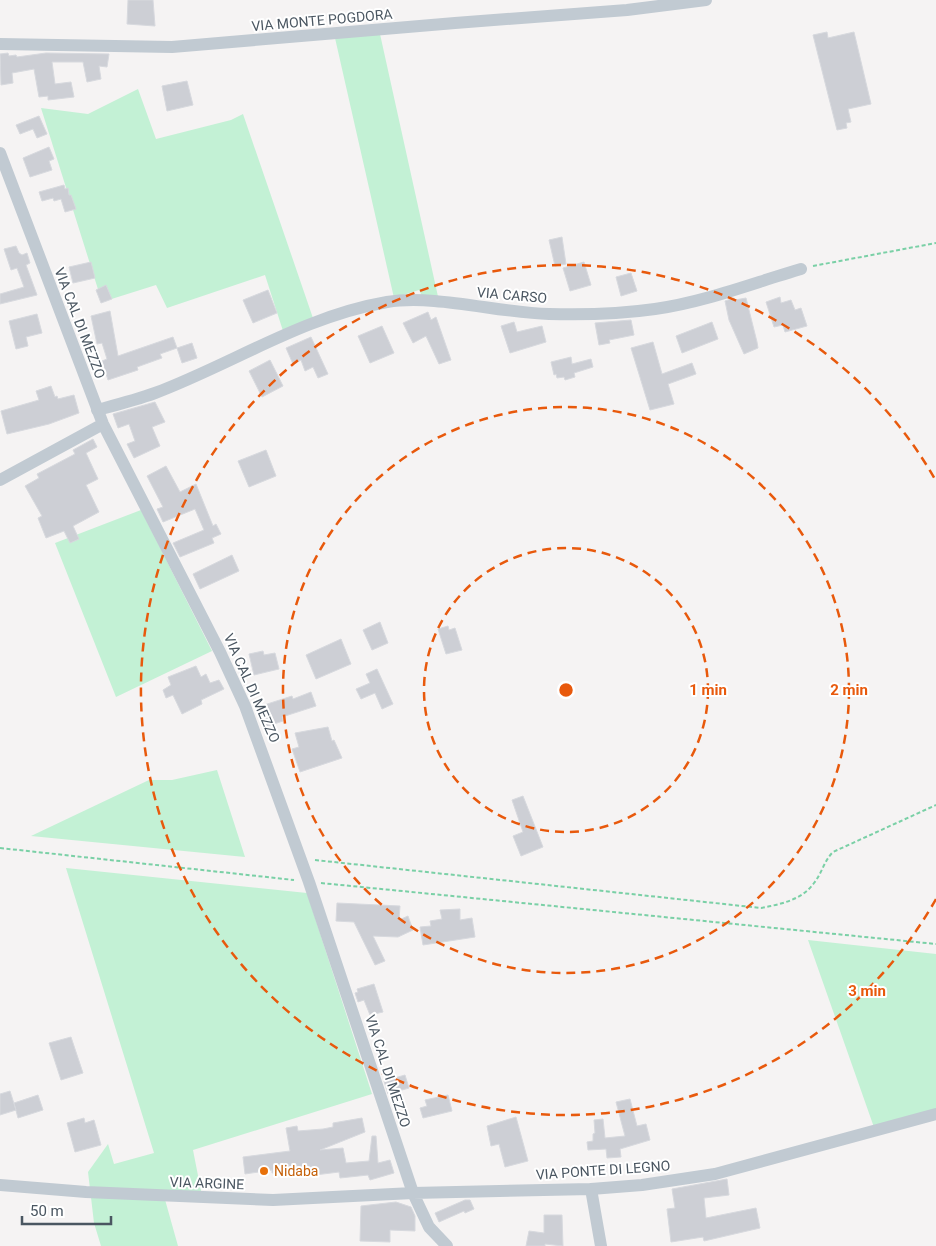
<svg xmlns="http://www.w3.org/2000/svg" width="936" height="1246" viewBox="0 0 936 1246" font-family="Roboto,sans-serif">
	<rect width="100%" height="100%" fill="#f5f3f3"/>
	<path fill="#c3f1d5" d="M380 34 439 301 424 300 419 290 394 298 335 38Z
		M138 89 156 139 231 120 243 114 315 324 284 334 265 275 167 308 156 285 102 302 41 108 88 114Z
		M141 510 212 651 116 697 55 543Z
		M217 770 245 857 31 836 149 780H172Z
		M66 868 307 893 372 1094 193 1150 203 1201 164 1196 178 1246H101L94 1223 88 1172 108 1144 114 1164 154 1153Z
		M808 940 936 954V1117L876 1133Z"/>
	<path fill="#cdcfd5" stroke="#d7d9de" d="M128 0H153L155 26 127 24Z
		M827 32 828 38 854 32 871 104 848 109 851 122 846 123 847 128 837 130 813 35Z
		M8 53 9 56 16 55 17 57 46 53 109 54 107 67 99 66 101 79 87 82 83 62H52L55 84 71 82 74 97 48 100V96L39 97 34 69 12 73 13 83 1 85 0 54Z
		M187 81 193 105 167 111 162 86Z
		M39 116 47 134 37 138 33 129 20 134 16 125Z
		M49 147 54 159 49 161 52 170 30 177 23 158Z
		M64 185 65 189 68 188 69 195H71L76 209 65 212 61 199 54 201 53 198 42 201 39 192Z
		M562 237 566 264 555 266 549 240Z
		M16 246 19 253 22 255 27 253 30 263 26 265 37 295 0 304V294L24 287 17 268 11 270 4 249Z
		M91 262 95 278 73 283 69 267Z
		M584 262 591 285 570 291 563 268Z
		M631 273 637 291 621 296 616 277Z
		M106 285 112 299 101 303 96 290Z
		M268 290 277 313 253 323 243 300Z
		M780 297 781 303 791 300 795 310 801 308 807 326 785 332 783 325 774 327 766 302Z
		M734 298 735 300 746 298 757 342 758 348 744 354 729 320 725 301Z
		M110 311 118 356 173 337 177 348 160 354 162 358 137 367 138 370 108 380 102 361 107 359 102 343 97 344 91 316Z
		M428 312 431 320 436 317 451 360 439 364 426 336 413 343 403 323Z
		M37 314 42 333 26 337 28 346 16 349 9 321Z
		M631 320 634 335 609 340 610 343 599 345 595 323Z
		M514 322 517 332 542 326 546 342 510 353 501 326Z
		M712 322 718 339 682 353 676 336Z
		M382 326 394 353 370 363 358 336Z
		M311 337 328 374 318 378 313 367 305 371 301 360 293 364 286 348Z
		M653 342 662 374 692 363 696 374 668 384 674 404 650 410 631 348Z
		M192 343 197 358 182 363 177 348Z
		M571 357 572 364 591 359 593 367 574 373 575 377 565 380 564 377 557 378 556 374 554 375 551 362Z
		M270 360 283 386 262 397 249 371Z
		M51 386 55 397 57 396 58 399 74 395 79 413 49 424 7 434 1 411 39 400 36 391Z
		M155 402 165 422 152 427 160 446 134 458 127 444 135 441 129 424 118 428 113 414Z
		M93 439 97 447 86 453 98 479 86 485 99 512 73 526 79 539 70 543 64 531 46 538 38 518 42 516 25 486 39 478 37 474 75 454 73 450Z
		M266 450 276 476 249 487 238 461Z
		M166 466 180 492 196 484 213 526 216 524 221 534 212 538 214 543 180 557 173 543 204 530 195 509 163 522 157 509 163 507 147 476Z
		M232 555 239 571 200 589 193 574Z
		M380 622 388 643 372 650 363 630Z
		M448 626 449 630 455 628 462 650 446 654 438 629Z
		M341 639 351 664 316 679 306 655Z
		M263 651 264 655 275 653 279 669 254 675 249 654Z
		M196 666 201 677 206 674 210 683 219 680 224 689 201 700 202 704 182 714 173 695 166 698 163 690 171 685 168 677Z
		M377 669 393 704 382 709 375 693 361 699 356 689 370 683 366 674Z
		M311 692 316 706 282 717 283 721 265 727 258 707 292 696 293 699Z
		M328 727 332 741 334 740 342 758 300 772 292 749 299 747 295 733Z
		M523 796 543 847 521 856 513 836 523 832 512 800Z
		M337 903 400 906 399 920 408 916 413 930 398 937 373 936 385 961 375 965 354 922 336 921Z
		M460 909V920L472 918 475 937 423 945 420 927 431 926 430 921 442 919 440 910Z
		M374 984 383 1012 370 1015 364 1000 358 1002 355 993 358 992 357 989Z
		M71 1037 83 1073 61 1080 49 1043Z
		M405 1075 409 1088 388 1094 384 1081Z
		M10 1091 16 1110 0 1115V1094Z
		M38 1095 43 1110 18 1118 14 1103Z
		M448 1095 452 1111 423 1118 420 1108 427 1106 425 1100Z
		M630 1099 637 1126 646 1124 650 1140 620 1149 621 1157 607 1158 606 1149 588 1150 587 1142 593 1141V1134L595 1133 594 1120 603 1119 605 1138 625 1136 616 1102Z
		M516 1117 528 1161 505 1167 499 1144 491 1146 487 1126Z
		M84 1118 85 1123 94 1120 101 1145 75 1152 67 1123Z
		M362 1118 365 1132 320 1150 343 1148 346 1163 369 1161 372 1136H376L378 1163 390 1160 394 1173 370 1180 368 1175 340 1178 339 1172 307 1176V1170L272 1173V1170L245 1174 243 1157 290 1151 286 1128 297 1126 298 1131 323 1129 333 1127V1123Z
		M727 1179 729 1195 704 1198 706 1218 756 1208 760 1228 704 1241 703 1237 671 1242 667 1209 675 1208 672 1189Z
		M465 1200H470L474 1209 465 1213 464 1211 439 1222 435 1213Z
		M396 1202 411 1207 415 1216V1231L390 1230V1242L360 1241 361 1206Z
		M544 1215H562L563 1246 545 1244V1246H526L529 1231 544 1233Z"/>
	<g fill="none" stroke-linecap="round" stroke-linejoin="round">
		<path stroke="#7ad0a6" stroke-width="2" stroke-dasharray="4 2.5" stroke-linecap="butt" d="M813 266 936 243
			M0 848 294 880
			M315 860 761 908C781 904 802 900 814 883 822 873 824 861 833 852L936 805
			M321 883 936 944"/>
		<path stroke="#c1cad2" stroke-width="12" d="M0 44 172 47 455 23 627 10 706 0
			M0 153 103 424 220 652 245 706 309 882 413 1193 429 1227 447 1246
			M97 410C116 405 136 400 155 393 232 364 304 316 387 302 435 294 499 313 549 314 584 315 620 314 655 309 705 302 753 283 801 269
			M0 480 103 424
			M0 1185 86 1192 273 1200 413 1193 591 1189 642 1185 715 1174 936 1114
			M591 1189 601 1246"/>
	</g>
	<g fill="none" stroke="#e8590c" stroke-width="2.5" stroke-dasharray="9 6">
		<circle cx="566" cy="690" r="142"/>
		<circle cx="566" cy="690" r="283"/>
		<path d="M936 899A425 425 0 1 1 936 481"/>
	</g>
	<circle fill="#e8710a" stroke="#fff" stroke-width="2" cx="264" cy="1171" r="5"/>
	<g text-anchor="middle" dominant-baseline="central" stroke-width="4" stroke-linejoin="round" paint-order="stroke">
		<g font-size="14" fill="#4a5661" stroke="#fff">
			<text transform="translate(322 20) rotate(-5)">VIA MONTE POGDORA</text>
			<text transform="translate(512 295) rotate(5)">VIA CARSO</text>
			<text transform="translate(80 323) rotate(69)">VIA CAL DI MEZZO</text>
			<text transform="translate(252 688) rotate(66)">VIA CAL DI MEZZO</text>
			<text transform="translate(388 1071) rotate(72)">VIA CAL DI MEZZO</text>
			<text transform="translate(603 1170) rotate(-4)">VIA PONTE DI LEGNO</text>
			<text transform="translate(207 1183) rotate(2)">VIA ARGINE</text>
		</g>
		<g font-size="14" fill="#c56008" stroke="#fff" text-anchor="start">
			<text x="274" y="1171">Nidaba</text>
		</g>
	</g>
	<circle cx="566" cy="690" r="8" fill="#e8590c" stroke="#fff" stroke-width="2.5"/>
	<g font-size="15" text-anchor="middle" font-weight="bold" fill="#e8590c" stroke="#fff" stroke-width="4" stroke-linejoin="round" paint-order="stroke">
		<text x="708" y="695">1 min</text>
		<text x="849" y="695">2 min</text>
		<text x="867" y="996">3 min</text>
	</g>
	<path d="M22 1216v8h89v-8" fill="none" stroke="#4a5661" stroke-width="2.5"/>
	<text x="30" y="1216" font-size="15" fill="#4a5661" stroke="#ffffff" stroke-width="4" paint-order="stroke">50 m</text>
</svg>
